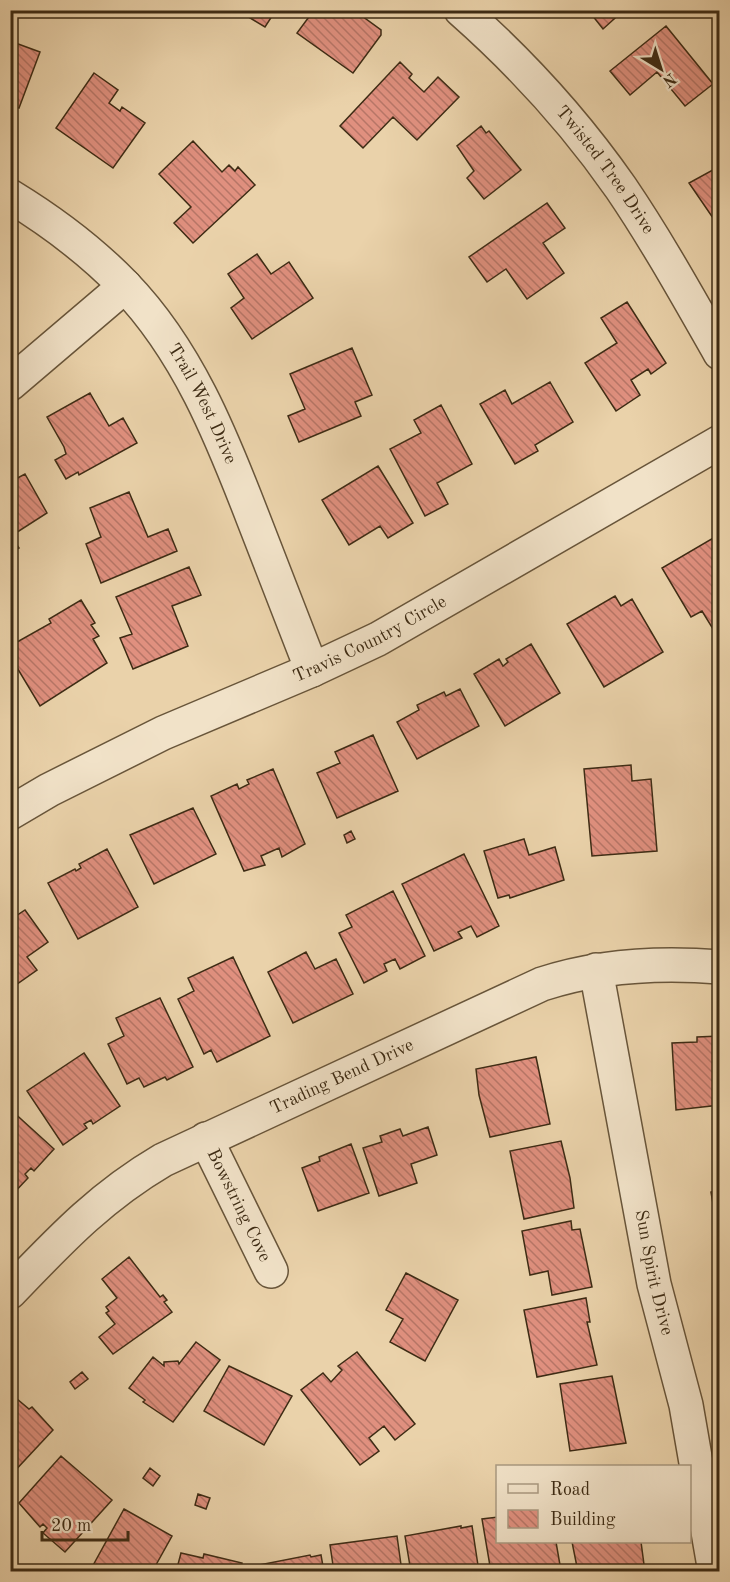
<svg xmlns="http://www.w3.org/2000/svg" width="730" height="1582" viewBox="0 0 730 1582" font-family="'Old Standard TT',serif">
	<defs>
		<pattern id="building-back-hatch" width="6" height="6" patternUnits="userSpaceOnUse" patternTransform="scale(1.5)"><rect width="6" height="6" fill="#e0907f"/><path d="M-1 5l2 2M0 0l6 6M5-1l2 2" fill="none" stroke="#b77667"/></pattern>
	</defs>
	<rect width="100%" height="100%" fill="#ead2aa"/>
	<filter id="stains"><feTurbulence type="fractalNoise" baseFrequency=".00333" numOctaves="4"/><feColorMatrix values="0 0 0 0 .2 0 0 0 0 .09 0 0 0 0 .02 0 0 0 .5 -.17"/></filter>
	<radialGradient id="worn" r=".72"><stop offset=".6" stop-color="#630" stop-opacity="0"/><stop offset="1" stop-color="#630" stop-opacity=".3"/></radialGradient>
	<path fill="url(#building-back-hatch)" stroke="#3d2b14" stroke-width="1.5" d="M237 10H276L265 27Z
		M314 10H348L352 14 355 11 381 30V35L353 73 297 33Z
		M588 10H624L603 29Z
		M666 26 713 84 685 106 657 72 630 95 610 71Z
		M10 41 40 52 19 108 10 105Z
		M400 62 412 74 409 78 424 92 438 77 459 97 417 140 393 117 363 148 340 126Z
		M94 73 118 90 109 103 120 111 122 107 145 123 113 168 56 128Z
		M481 126 486 133 489 131 521 170 484 199 467 178 474 171 457 146Z
		M193 141 222 172 229 165 235 171 238 167 255 185 193 243 174 223 191 207 159 174Z
		M720 166V214L713 218 689 183Z
		M547 203 565 228 543 243 564 273 527 299 506 269 487 282 469 257Z
		M257 254 271 274 289 262 313 298 252 339 231 308 244 298 228 274Z
		M627 302 666 363 651 374 648 369 631 380 640 395 616 411 585 363 617 343 601 318Z
		M352 348 372 395 355 402 361 416 299 442 288 416 305 409 290 374Z
		M550 382 573 422 535 445 538 451 515 464 480 404 505 390 512 404Z
		M90 393 109 426 123 418 137 443 79 475 78 472 66 479 55 460 66 454 64 447 47 417Z
		M441 405 472 464 437 483 448 504 425 516 390 449 421 433 414 420Z
		M378 466 413 523 388 538 380 526 349 545 322 500Z
		M25 474 47 513 11 536 19 548 10 553V482Z
		M129 492 148 537 168 529 177 551 101 583 86 544 101 537 90 508Z
		M720 534V625L713 629 702 611 691 617 662 568Z
		M189 567 201 595 172 606 188 646 133 669 120 638 132 634 116 597Z
		M615 596 621 606 632 599 663 652 604 687 567 624Z
		M81 600 95 623 91 625 99 636 93 639 107 663 40 706 10 656V646L51 623 49 619Z
		M531 644 560 693 505 726 474 674 499 659 503 666 508 662 506 659Z
		M460 689 479 726 417 759 397 722 419 710 417 705 444 692 446 696Z
		M373 735 398 791 337 818 317 773 340 763 335 752Z
		M631 765 632 781 651 779 657 851 592 856 584 769Z
		M273 769 305 844 282 857 279 848 261 856 265 865 244 871 211 796 237 784 239 789 249 784 247 780Z
		M193 808 216 854 154 884 130 835Z
		M351 831 355 839 347 843 344 835Z
		M524 839 529 855 555 847 564 880 510 898 509 895 498 898 484 851Z
		M107 849 138 907 78 939 48 883 75 869 76 871 81 868 79 864Z
		M464 854 499 926 477 937 471 926 458 932 462 938 434 951 402 884Z
		M393 891 425 956 400 969 395 959 384 964 387 971 364 983 339 933 352 927 346 915Z
		M25 910 48 942 27 957 37 970 10 989V920Z
		M306 952 315 969 336 959 353 994 293 1023 268 972Z
		M233 957 270 1036 217 1062 211 1050 204 1054 178 999 194 991 188 978Z
		M160 998 193 1067 167 1080 165 1077 144 1087 139 1078 127 1084 108 1044 124 1036 116 1018Z
		M720 1036V1105L676 1110 672 1043 697 1042V1037Z
		M84 1053 120 1106 93 1124 91 1120 84 1124 87 1128 63 1145 27 1091Z
		M536 1057 550 1124 490 1137 479 1095 476 1069Z
		M10 1109 54 1149 34 1171 31 1168 25 1174 28 1178 10 1197Z
		M428 1127 437 1155 411 1164 417 1183 379 1196 363 1148 382 1142 380 1136 400 1129 403 1136Z
		M561 1141 570 1178 574 1208 524 1219 510 1151Z
		M351 1144 369 1193 318 1211 302 1168 320 1161 319 1157Z
		M720 1190V1245L711 1192Z
		M571 1221 572 1230 580 1229 592 1287 552 1295 548 1271 530 1275 522 1231Z
		M129 1257 160 1297 163 1295 167 1300 164 1302 172 1312 113 1354 99 1337 115 1324 106 1313 109 1311 106 1307 117 1298 102 1279Z
		M406 1273 458 1300 425 1361 390 1342 403 1319 386 1310Z
		M586 1298 590 1322H587L597 1365 537 1377 524 1310Z
		M196 1342 220 1360 173 1422 143 1402 145 1400 129 1388 153 1357 164 1366V1362L178 1361 179 1364Z
		M357 1352 415 1424 395 1440 384 1426 369 1438 379 1451 360 1465 301 1390 323 1373 331 1382 342 1370 338 1366Z
		M229 1366 292 1396 264 1445 204 1411Z
		M82 1372 88 1379 75 1389 70 1382Z
		M612 1376 626 1443 570 1451 560 1384Z
		M10 1393 29 1409 32 1407 53 1430 10 1476Z
		M61 1456 112 1500 65 1552 43 1533 47 1528 43 1524 40 1527 19 1503Z
		M150 1468 160 1476 153 1486 143 1478Z
		M198 1494 210 1498 206 1509 195 1505Z
		M124 1509 172 1536 152 1572H95L91 1569Z
		M498 1517V1542H556L560 1565 524 1572H491L482 1519Z
		M461 1526V1528L472 1526 479 1572H411L405 1536Z
		M397 1536 402 1572H334L330 1545Z
		M572 1542H641L645 1572H578Z
		M181 1553 203 1558 204 1554 242 1563 240 1572H176Z
		M310 1555 311 1557 321 1555 324 1572H255L254 1566Z"/>
	<g fill="none" stroke-linecap="round" stroke-linejoin="round">
		<defs>
			<g id="minor">
				<path id="s1" d="M461 10C521 63 575 122 621 188 657 241 688 297 720 353"/>
				<path id="s2" d="M10 196C51 221 91 251 124 285 187 350 221 435 253 518 273 569 292 619 312 670"/>
				<path d="M10 384 125 286"/>
				<path id="s3" d="M596 970 654 1284 686 1405 715 1572"/>
				<path id="s4" d="M206 1139 271 1271"/>
				<path id="s5" d="M10 1292C60 1240 100 1197 163 1160L542 984C600 965 659 962 720 967"/>
			</g>
			<g id="tertiary">
				<path id="s6" d="M10 813 49 790 163 733 312 670 378 639 720 442"/>
			</g>
		</defs>
		<use href="#minor" stroke="#68553a" stroke-width="36"/>
		<use href="#tertiary" stroke="#68553a" stroke-width="36"/>
		<use href="#minor" stroke="#f1e2c8" stroke-width="33"/>
		<use href="#tertiary" stroke="#f1e2c8" stroke-width="33"/>
	</g>
	<g text-anchor="middle" dominant-baseline="central" stroke-width="5" stroke-linejoin="round" paint-order="stroke">
		<g font-size="18" fill="#3d2b14" stroke="#f1e2c8">
			<text stroke="none"><textPath href="#s1" startOffset="216">Twisted Tree Drive</textPath></text>
			<text stroke="none"><textPath href="#s2" startOffset="288">Trail West Drive</textPath></text>
			<text stroke="none"><textPath href="#s6" startOffset="400">Travis Country Circle</textPath></text>
			<text stroke="none"><textPath href="#s5" startOffset="400">Trading Bend Drive</textPath></text>
			<text stroke="none"><textPath href="#s4" startOffset="74">Bowstring Cove</textPath></text>
			<text stroke="none"><textPath href="#s3" startOffset="308">Sun Spirit Drive</textPath></text>
		</g>
	</g>
	<rect width="730" height="1582" fill="none" stroke="#ead2aa" stroke-width="36"/>
	<rect x="12" y="12" width="706" height="1558" fill="none" stroke="#3d2b14" stroke-width="3"/>
	<rect x="18" y="18" width="694" height="1546" fill="none" stroke="#3d2b14" stroke-width="1.5"/>
	<rect x="496" y="1465" width="195" height="78" fill="#f1e2c8" stroke="#a99980" stroke-width="1.5"/>
	<rect x="508" y="1484" width="30" height="9" fill="#f1e2c8" stroke="#a99980" stroke-width="1.5"/>
	<text x="550" y="1495" font-size="18" fill="#3d2b14">Road</text>
	<rect x="508" y="1510" width="30" height="18" fill="url(#building-back-hatch)" stroke="#a99980" stroke-width="1.5"/>
	<text x="550" y="1525" font-size="18" fill="#3d2b14">Building</text>
	<g transform="translate(661 69) rotate(142)" stroke="#f1e2c8" stroke-width="4.5" paint-order="stroke">
	<path d="M0-4.5L10 22L0 15L-10 22Z" fill="#3d2b14"/>
	<text y="-9" font-size="16" font-weight="bold" text-anchor="middle" fill="#3d2b14">N</text>
	</g>
	<path d="M42 1531v9h86v-9" fill="none" stroke="#3d2b14" stroke-width="3"/>
	<text x="51" y="1531" font-size="18" fill="#3d2b14" stroke="#f1e2c8" stroke-width="4.5" paint-order="stroke">20 m</text>
	<rect width="100%" height="100%" filter="url(#stains)"/>
	<rect width="100%" height="100%" fill="url(#worn)"/>
</svg>
